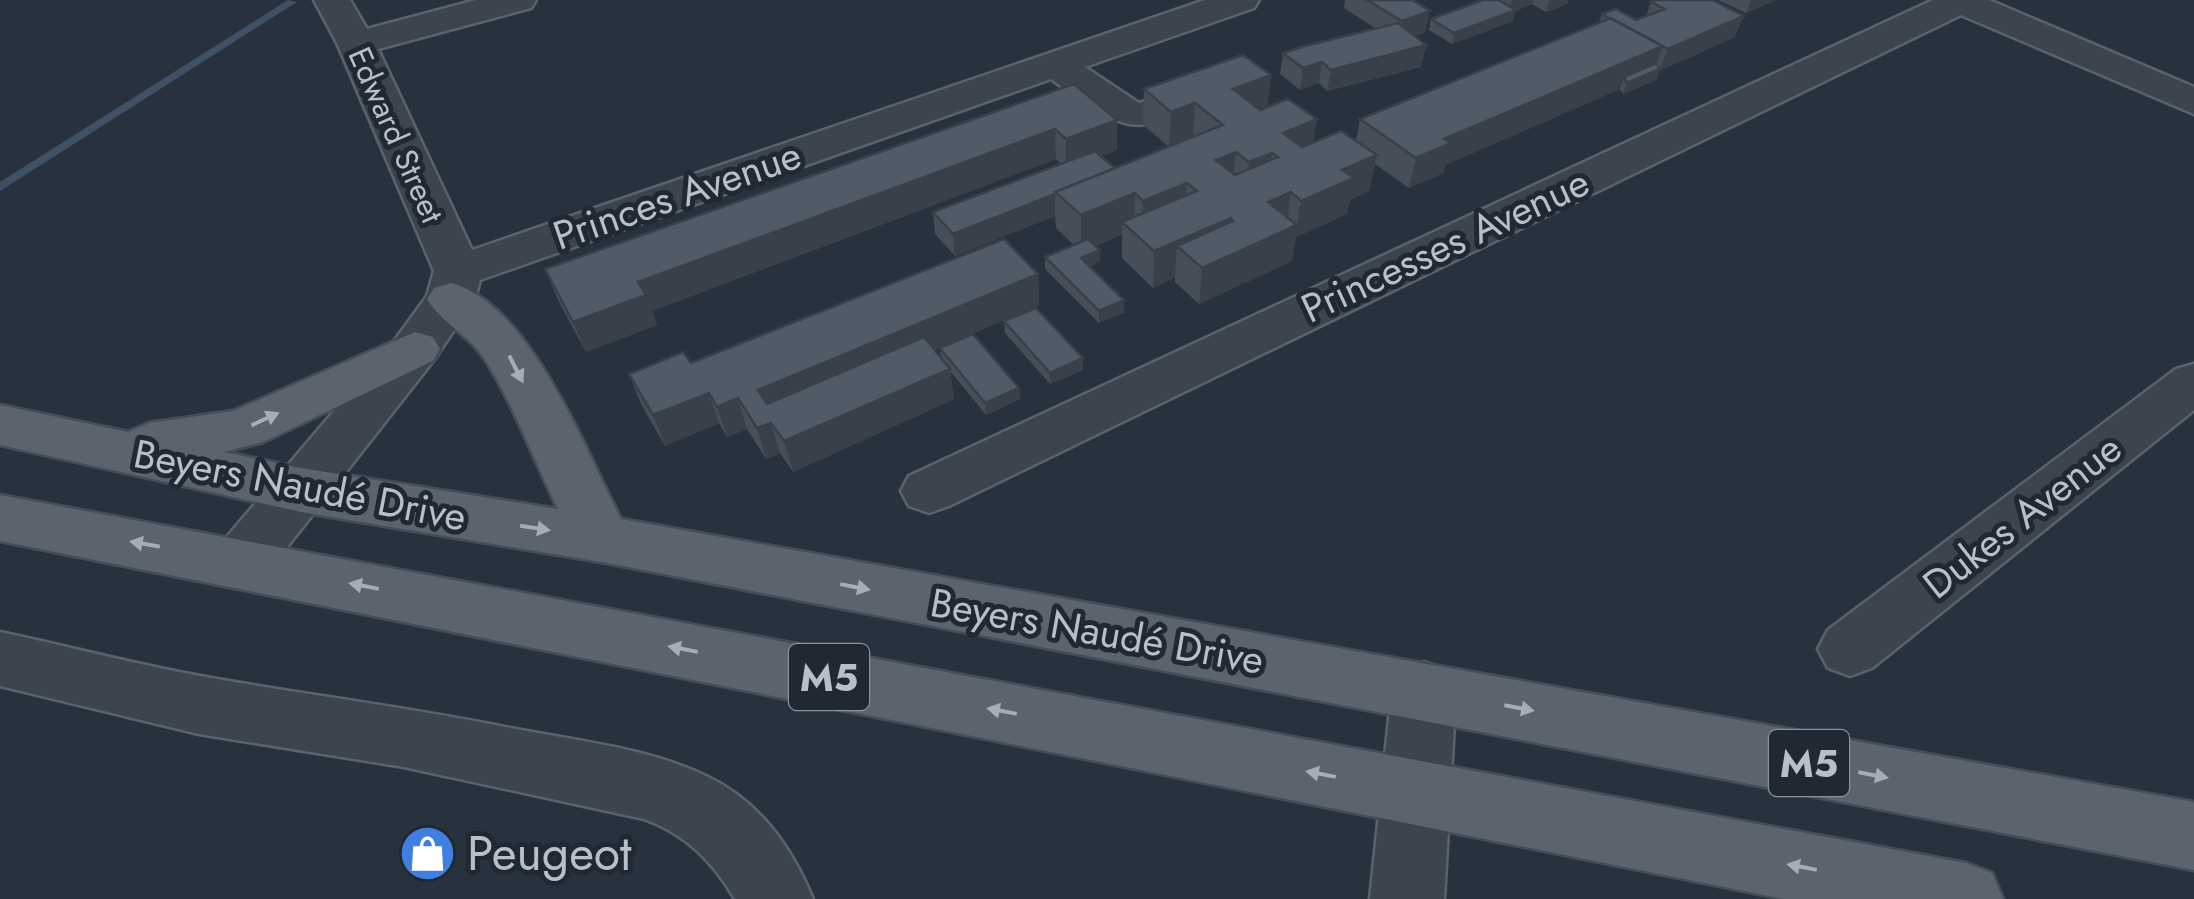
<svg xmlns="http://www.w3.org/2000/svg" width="2194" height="899" viewBox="0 0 2194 899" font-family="Jost,sans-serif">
	<rect width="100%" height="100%" fill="#28323e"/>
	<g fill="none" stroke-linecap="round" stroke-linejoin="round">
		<path fill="#405065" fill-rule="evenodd" d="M288 0 297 2 0 191V182Z"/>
		<defs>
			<path id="minor" d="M314 0H350L367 29 476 0H536L531 8 378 49 472 250 1205 0H1259L1254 8 1085 67 1139 103 1213 81 1227 84 1233 93 1227 102C1130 132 1136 140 1051 79L480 280 475 299 433 361 262 579 241 586 220 579 211 562 220 545 397 337 427 296 434 271 337 43Z
				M1933 0H1989L2194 87V114L1961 15 949 506 929 513 909 506 901 491 909 476Z
				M2194 364V410L1872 668 1850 676 1828 668 1818 649 1828 630 2176 369Z
				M0 632C67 646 133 664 200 676 300 694 400 706 500 726 568 740 643 746 706 776 759 801 791 846 813 899H735C713 862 686 834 644 819L404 767 199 734 0 686Z
				M1424 662 1447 670 1456 690 1444 899H1370L1392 690 1401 670Z"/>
			<path id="major" d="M451 283C530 304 585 450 621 519L2194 802V870L602 562 301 512 0 445V405L128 432 149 423 233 411 415 332 433 337 440 349 433 361 263 442 224 452 301 468 558 509C534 460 514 406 486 361 470 335 442 324 427 299L434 288Z
				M0 495 1966 863 1992 873 2003 899H1784L0 541Z"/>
		</defs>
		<use href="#minor" stroke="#5a626c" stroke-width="5"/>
		<use href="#major" stroke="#454d57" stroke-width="5"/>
		<use href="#minor" fill="#3c444e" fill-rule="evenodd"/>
		<use href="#major" fill="#5a636e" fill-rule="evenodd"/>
	</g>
	<path fill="#464e59" d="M1345 0H1413L1425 32 1414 36 1426 45 1421 67 1327 91 1319 83 1300 90 1280 74 1283 53 1375 28 1344 8Z
		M1483 0H1568L1567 4 1546 12 1532 4 1515 11 1513 21 1452 44 1429 30 1431 19Z
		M1718 0H1776L1746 13Z
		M1651 2 1735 37 1659 71 1656 80 1623 94 1620 89 1445 165 1443 173 1409 188 1375 164 1369 191 1350 200 1347 214 1296 237 1292 261 1199 304 1175 282V277L1153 288 1122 258V234L1095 246 1100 262 1089 266 1124 312 1099 323 1045 269V257L1074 245 1056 228 1055 216 955 256 935 234 933 212 1061 164 1056 159 652 311 657 325 586 352 558 300 545 269 1074 84 1117 150 1101 156 1115 168 1169 147 1143 125 1144 89 1271 75 1267 107 1317 119 1313 142 1356 141 1360 119 1599 22 1602 14 1636 20 1646 16Z
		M1038 274 1039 305 934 350 941 358 940 348 1019 388 1020 399 986 415 950 371 954 399 793 472 780 453 766 459 747 429 727 437 719 423 665 446 641 404 629 374 691 363Z
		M1004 321 1083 370 1050 384 1005 333Z"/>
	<path fill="#394049" d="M1512 0H1533L1532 4 1515 11 1513 21 1452 44 1454 33 1508 12Z
		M1552 0H1568L1567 4 1546 12 1549 1Z
		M1751 0H1776L1746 13Z
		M1430 11 1425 32 1398 42 1402 21Z
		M1744 16 1735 37 1659 71 1668 49Z
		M1426 45 1421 67 1327 91 1331 70Z
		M1663 46 1653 72 1660 69 1656 80 1623 94 1627 83 1624 77 1620 89 1445 165 1443 173 1409 188 1416 158 1444 139Z
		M1322 62 1319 83 1300 90 1303 68Z
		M1271 75 1267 110 1229 124 1233 89Z
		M1195 103 1193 138 1169 147 1171 112Z
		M1317 119 1311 155 1283 133Z
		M1117 120V150L1066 169V139Z
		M1055 129 1056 159 652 311 657 325 586 352 573 322 638 282Z
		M1236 152 1232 188 1216 160Z
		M1272 153 1268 188 1245 198 1249 162Z
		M1377 155 1369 191 1350 200 1347 214 1296 237 1292 261 1199 304 1202 268 1297 225 1301 201 1342 170Z
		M1187 183 1185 219 1142 237 1143 201Z
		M1291 192 1286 228 1268 202Z
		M1135 193 1134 229 1122 222V234L1081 251V215Z
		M1055 194V216L955 256 953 234Z
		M1231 218 1227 254 1177 246 1175 277 1153 288 1154 251Z
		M1100 250V262L1081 270V258Z
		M1038 274 1039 305 767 421 758 390Z
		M1124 300V312L1099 323V311Z
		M1083 358V370L1050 384V373Z
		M950 369 954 399 793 472 784 441Z
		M1019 388 1020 399 986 415 985 403Z
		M709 393 719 423 665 446 653 415Z
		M738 398 747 429 727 437 717 407Z
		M771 423 780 453 766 459 757 428Z"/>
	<path fill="#515b68" stroke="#394049" stroke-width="2.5" fill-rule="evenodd" d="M1367 0H1413L1430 11 1402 21Z
		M1483 0H1498L1516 10 1454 33 1431 19Z
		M1656 0H1712L1744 16 1668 49 1602 14 1616 9 1636 20 1665 9 1651 2Z
		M1611 18 1663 46 1444 139 1451 143 1416 158 1360 119Z
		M1398 23 1426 45 1331 70 1322 62 1303 68 1283 53 1305 46Z
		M1243 55 1271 75 1233 89 1260 110 1288 99 1317 119 1283 133 1302 147 1341 131 1377 155 1342 170 1354 178 1301 201 1291 192 1268 202 1297 225 1202 268 1177 246 1233 221 1231 218 1154 251 1122 222 1197 191 1187 183 1143 201 1135 193 1081 215 1055 192 1223 125 1195 103 1171 112 1144 89ZM1236 152 1249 162 1272 153 1278 157 1235 175 1216 160Z
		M1656 63 1660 69 1627 83 1624 77Z
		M1074 84 1117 120 1066 139 1055 129 638 282 646 295 573 322 545 269Z
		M1095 151 1115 168 1055 192V194L953 234 933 212Z
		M1004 239 1038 274 758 390 767 404 924 337 950 369 784 441 771 423 757 428 738 398 717 407 709 393 653 415 629 374 683 352 691 363Z
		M1088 239 1100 250 1081 258 1124 300 1099 311 1045 257Z
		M1036 308 1083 358 1050 373 1004 321Z
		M973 334 1019 388 985 403 940 348Z"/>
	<defs><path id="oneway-solid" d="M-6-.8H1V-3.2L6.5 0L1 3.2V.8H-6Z" transform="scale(2.5)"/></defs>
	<g fill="#a5adb7">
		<use href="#oneway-solid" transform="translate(516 369) rotate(63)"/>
		<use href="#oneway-solid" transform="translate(265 419) rotate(-25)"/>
		<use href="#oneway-solid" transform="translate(535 528) rotate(9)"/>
		<use href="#oneway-solid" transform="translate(145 544) rotate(-170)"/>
		<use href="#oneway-solid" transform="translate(364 586) rotate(-169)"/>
		<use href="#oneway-solid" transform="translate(855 587) rotate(11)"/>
		<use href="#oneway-solid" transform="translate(683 649) rotate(-169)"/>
		<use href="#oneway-solid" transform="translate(1519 708) rotate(11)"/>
		<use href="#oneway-solid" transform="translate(1002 711) rotate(-169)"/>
		<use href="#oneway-solid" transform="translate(1321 774) rotate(-169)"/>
		<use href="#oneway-solid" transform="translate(1873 775) rotate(11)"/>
		<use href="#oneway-solid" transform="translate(1802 867) rotate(-169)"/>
	</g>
	<defs>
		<symbol id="shop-disc" viewBox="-11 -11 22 22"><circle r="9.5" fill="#3f7fe0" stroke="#202933"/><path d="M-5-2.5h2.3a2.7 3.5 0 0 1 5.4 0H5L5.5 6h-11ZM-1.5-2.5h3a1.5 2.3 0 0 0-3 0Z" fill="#fff"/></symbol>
	</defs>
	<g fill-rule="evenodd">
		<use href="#shop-disc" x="396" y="822" width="63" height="63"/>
	</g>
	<g text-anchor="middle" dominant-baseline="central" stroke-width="10" stroke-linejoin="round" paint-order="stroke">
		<g font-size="32" fill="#b8bfc9" stroke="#202933">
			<text transform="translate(396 135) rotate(66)">Edward Street</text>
		</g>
		<g fill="#202933" stroke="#8a929c" stroke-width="2.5">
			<rect x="789" y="644" width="80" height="66" rx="8"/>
			<rect x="1769" y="730" width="80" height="66" rx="8"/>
		</g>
		<g font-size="38" font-weight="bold" fill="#b8bfc9">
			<text x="829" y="677">M5</text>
			<text x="1809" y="763">M5</text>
		</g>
		<g font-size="40" fill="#b8bfc9" stroke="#202933">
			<text transform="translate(677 195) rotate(-19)">Princes Avenue</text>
			<text transform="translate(1445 245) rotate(-25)">Princesses Avenue</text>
			<text transform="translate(300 485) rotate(11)">Beyers Naudé Drive</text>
			<text transform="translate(2022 516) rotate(-38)">Dukes Avenue</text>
			<text transform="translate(1097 631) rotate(10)">Beyers Naudé Drive</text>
		</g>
		<g font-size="48" fill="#b8bfc9" stroke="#202933" text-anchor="start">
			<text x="467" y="853">Peugeot</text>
		</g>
	</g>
</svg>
